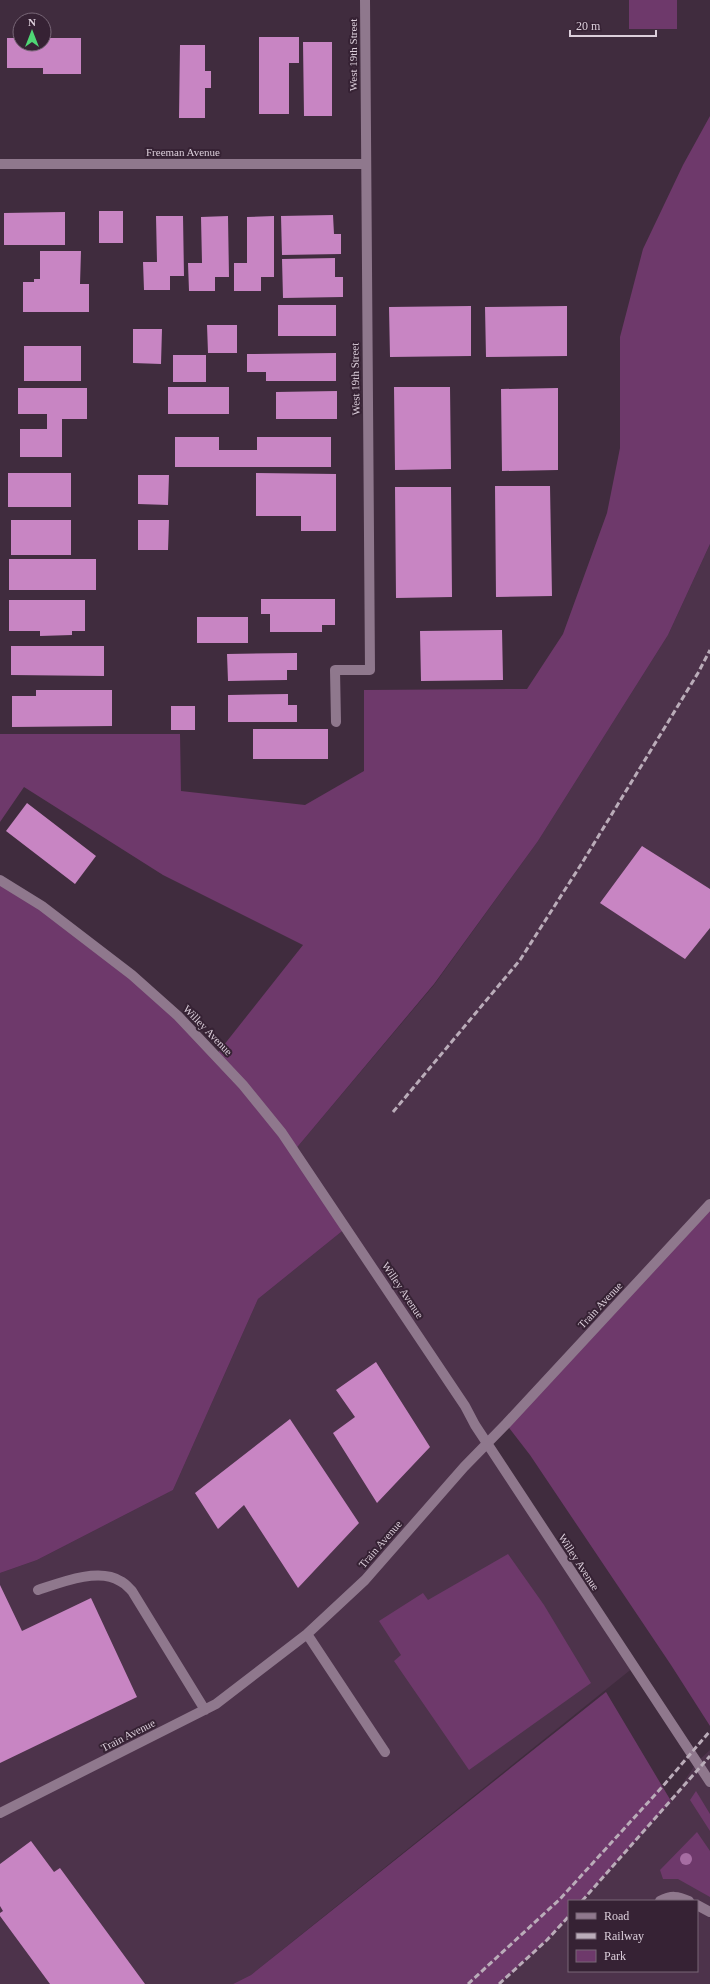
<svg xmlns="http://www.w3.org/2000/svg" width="710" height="1984" viewBox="0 0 710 1984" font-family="Georgia,serif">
	<rect width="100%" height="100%" fill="#402c3e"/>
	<path fill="#4d334b" d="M710 544V1204L487 1442 634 1667 251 1975 233 1984H0V1573L37 1560 173 1490 258 1299 346 1228 294 1151 434 985 538 841 668 635Z
		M710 1750V1984H499L547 1940 569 1916V1971H697V1901H582L671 1801 697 1762Z"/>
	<path fill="#6e396b" d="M629 0H677V29H629Z
		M710 116V544L668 635 538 841 434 984 294 1151 346 1228 258 1299 173 1490 37 1560 0 1573V880L84 936 216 1055 303 945 163 875 24 787 0 822V734H180L181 791 305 805 364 771V690L527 689 563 634 607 513 620 448V337L643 249 683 165Z
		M710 1204V1726L671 1665 530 1455 506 1424Z
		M508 1554 544 1605 591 1683 469 1770 394 1661 401 1655 379 1621 423 1593 428 1600Z
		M606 1692 671 1801 582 1901H569V1916L547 1940 499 1984H233L251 1975Z
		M696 1791 710 1814V1831L690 1800Z
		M697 1832 710 1851V1897L678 1879H663L660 1870Z"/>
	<path fill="#c885c3" d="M259 37H299V63H289V114H259Z
		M7 38H20V44H44V38H81V74H43V68H7Z
		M303 42H332V116H304Z
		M180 45H205V71H211V88H205V118H179Z
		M99 211H123V243H99Z
		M65 212V245H4V213Z
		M333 215 334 234H341V254L282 255 281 216Z
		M156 216H183L184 276H170V290H144L143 262H157Z
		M228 216 229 277H215V291H189L188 263H202L201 217Z
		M274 216V277H261V291H234V263H247V217Z
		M40 251H81L80 284H89V312H23V282H34V279H40Z
		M335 258V277H343V297L283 298 282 259Z
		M278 305H336V336H278Z
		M471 306V356L390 357 389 307Z
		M567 306V356L486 357 485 307Z
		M207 325H237V353H208Z
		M133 329H162L161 364 133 363Z
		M24 346H81V381H24Z
		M336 353V381H266V372H247V354Z
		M173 355H206V382H173Z
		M168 387H229V414H168Z
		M394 387H450L451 469 395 470Z
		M18 388H87V419H62V457H20V429H47V414H18Z
		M558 388V470L502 471 501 389Z
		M337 391V419H276V392Z
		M175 437H219V450H257V437H331V467H175Z
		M8 473H71V507H8Z
		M256 473 336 474V531H301V516H256Z
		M138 475H169L168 505 138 504Z
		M495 486H550L552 596 496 597Z
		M395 487H451L452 597 396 598Z
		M11 520H71V555H11Z
		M138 520H169L168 550H138Z
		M9 559H96V590H9Z
		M261 599H335V625H322V632H270V614H261Z
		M9 600H85V631H72V635L40 636V631H9Z
		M197 617H248V643H197Z
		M502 630 503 680 421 681 420 631Z
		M11 646H104V676L11 675Z
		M297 653V670H287V680L228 681 227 654Z
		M36 690H112V726L12 727V696H36Z
		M288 694V705H297V722H228V695Z
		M171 706H195V730H171Z
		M253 729H328V759H253Z
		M27 803 96 856 75 884 6 831Z
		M642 846 710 889V928L685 959 600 903Z
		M376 1362 430 1447 377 1503 333 1433 355 1417 336 1390Z
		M290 1419 359 1523 298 1588 244 1505 218 1529 195 1493Z
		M0 1585 22 1631 91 1598 137 1697 0 1763Z
		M31 1841 54 1872 60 1868 145 1984H50L0 1916V1913L3 1911 0 1906V1864Z"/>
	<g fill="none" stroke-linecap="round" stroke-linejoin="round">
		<path stroke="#8f788d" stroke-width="10" d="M0 164H365
			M336 722 335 670H370L365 0
			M0 880 42 906 132 975 178 1016 243 1085 282 1133 465 1406 475 1425 710 1782
			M38 1590C59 1583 99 1567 120 1581 125 1583 129 1588 132 1591L205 1710
			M307 1634 385 1752
			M0 1813 216 1704 307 1634 365 1580 464 1467 506 1424 710 1204
			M660 1901C671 1895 678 1896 689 1901
			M697 1905 710 1912"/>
		<path stroke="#baacb9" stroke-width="3" stroke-dasharray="6 3" stroke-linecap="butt" d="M393 1112 520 960 582 863 698 673 710 650
			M582 1901 710 1756
			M468 1984 560 1899 663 1786 710 1731
			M499 1984 547 1940 569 1916"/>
	</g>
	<circle fill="#a66da2" cx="686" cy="1859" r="6"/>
	<g text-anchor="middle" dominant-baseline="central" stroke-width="4" stroke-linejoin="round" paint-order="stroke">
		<g font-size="11" fill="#dccfdb" stroke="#362234">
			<text transform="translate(353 55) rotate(-90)">West 19th Street</text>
			<text x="183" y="152">Freeman Avenue</text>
			<text transform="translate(355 379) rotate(-91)">West 19th Street</text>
			<text transform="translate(208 1030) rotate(46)">Willey Avenue</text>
			<text transform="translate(403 1290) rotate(56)">Willey Avenue</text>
			<text transform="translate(600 1305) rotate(-47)">Train Avenue</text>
			<text transform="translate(380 1544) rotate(-49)">Train Avenue</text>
			<text transform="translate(579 1562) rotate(57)">Willey Avenue</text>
			<text transform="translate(128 1735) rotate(-27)">Train Avenue</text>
		</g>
	</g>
	<rect x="568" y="1900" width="130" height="72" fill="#362234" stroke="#786777"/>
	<rect x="576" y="1913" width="20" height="6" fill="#8f788d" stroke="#786777"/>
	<text x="604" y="1920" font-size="12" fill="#dccfdb">Road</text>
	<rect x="576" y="1933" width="20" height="6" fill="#baacb9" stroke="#786777"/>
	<text x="604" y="1940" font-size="12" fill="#dccfdb">Railway</text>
	<rect x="576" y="1950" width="20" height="12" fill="#6e396b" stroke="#786777"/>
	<text x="604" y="1960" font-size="12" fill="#dccfdb">Park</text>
	<g transform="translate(32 32)"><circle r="19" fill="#362234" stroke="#786777"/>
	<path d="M0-3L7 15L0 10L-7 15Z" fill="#4fd675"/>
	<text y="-6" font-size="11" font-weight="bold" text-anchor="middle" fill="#dccfdb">N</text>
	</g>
	<path d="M570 30v6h86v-6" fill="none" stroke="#dccfdb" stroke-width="2"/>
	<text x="576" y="30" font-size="12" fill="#dccfdb" stroke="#362234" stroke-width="3" paint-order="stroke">20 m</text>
</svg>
